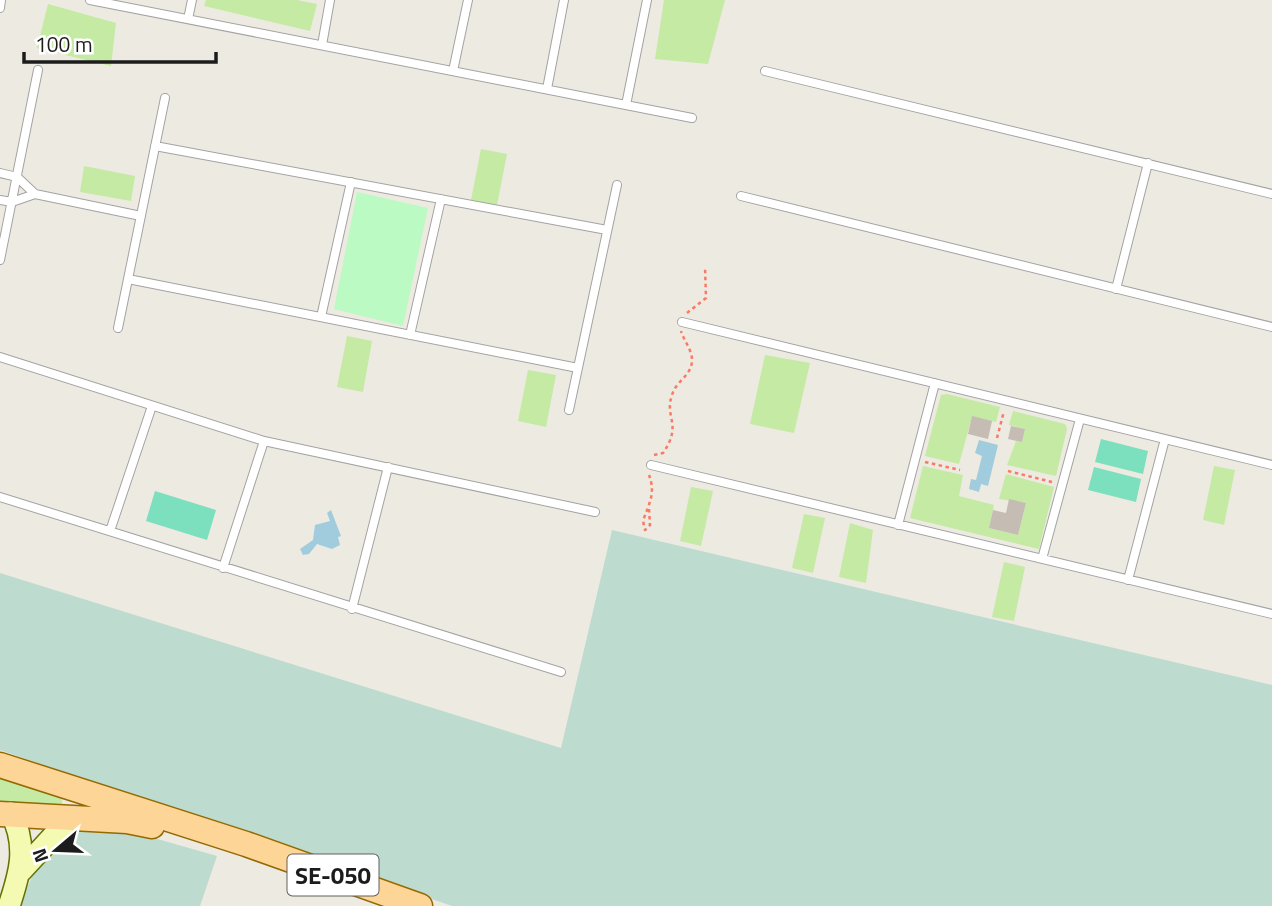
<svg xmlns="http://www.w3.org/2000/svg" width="1272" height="906" viewBox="0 0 1272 906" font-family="'Titillium Web',sans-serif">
	<rect width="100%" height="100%" fill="#edeae1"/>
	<path fill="#c4eaa4" d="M206 0H297L317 4 310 31 204 6Z
		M664 0H725L708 64 655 59Z
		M48 4 116 23 111 66 37 48Z
		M481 149 507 154 497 205 471 200Z
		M84 166 135 176 131 201 80 192Z
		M347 336 372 341 363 392 337 387Z
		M765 355 810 363 794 433 750 424Z
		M528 370 556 375 546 427 518 421Z
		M947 394 1000 407 996 422 972 417 959 464 925 456 941 395Z
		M1013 411 1065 424 1067 429 1056 476 1007 465 1016 441 1022 442 1025 429 1009 425Z
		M923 466 963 475 959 496 994 505 989 528 1018 535 1026 503 999 499 1006 474 1054 487 1039 549 910 518Z
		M1214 466 1235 470 1224 525 1203 520Z
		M691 487 713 491 701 546 680 541Z
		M804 514 825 518 813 573 792 568Z
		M850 523 873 530 866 583 839 577Z
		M1004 562 1025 567 1014 621 992 617Z
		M0 776 62 796V804L0 806Z"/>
	<path fill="#bddccf" d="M612 530 1272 685V906H452L0 750V573L561 748Z
		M81 829 126 830 217 856 200 906H21C34 866 43 850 81 829Z"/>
	<path fill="#bbfac3" d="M357 192 428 208 403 326 334 309Z"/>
	<path fill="#7cdfbd" d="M1101 439 1148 451 1143 474 1095 462Z
		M1094 467 1141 479 1136 502 1088 490Z
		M155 491 216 510 207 540 146 521Z"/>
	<path fill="#a0ccdd" d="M979 440 998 445 988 486 981 484 979 492 969 489 971 479 976 480 982 456 975 453Z
		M331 510 341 536 338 537 340 545 332 549 317 544 309 554 303 555 300 549 313 540 315 525 330 521 327 513Z"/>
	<path fill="#c5bcb4" d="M972 416 992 421 988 439 968 434Z
		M1011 426 1025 429 1022 442 1008 439Z
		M1009 499 1026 503 1018 535 989 528 993 510 1006 513Z"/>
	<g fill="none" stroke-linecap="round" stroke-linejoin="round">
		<defs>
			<path id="lane" d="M90 0 692 118
				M0 8 1 0
				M188 19 192 0
				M322 45 330 0
				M453 71 468 0
				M765 71 1272 194
				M547 89 564 0
				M626 105 647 0
				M155 146 607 230
				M0 173 17 177 35 194
				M741 196 1272 327
				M0 200 12 202 35 194 141 216
				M0 260 38 70
				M128 279 578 368
				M1116 289 1148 163
				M321 317 351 182
				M682 322 1272 465
				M118 328 165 98
				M410 335 441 199
				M0 357 264 441 595 512
				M569 410 617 185
				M651 465 1272 614
				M0 497 561 672
				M898 525 935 383
				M110 531 152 406
				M1042 559 1080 419
				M223 568 264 441
				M1128 580 1165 439
				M352 609 388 467"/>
			<path id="secondary" d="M21 871 70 818
				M9 906C20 873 28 846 11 813"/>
			<path id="primary" d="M0 765 246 844 420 906
				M0 814 127 821 152 826"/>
		</defs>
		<use href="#lane" stroke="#a3a3a3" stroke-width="10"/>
		<use href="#secondary" stroke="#627303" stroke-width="24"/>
		<use href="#primary" stroke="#936900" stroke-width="27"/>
		<path stroke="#fc7963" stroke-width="2.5" stroke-dasharray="3.5 3.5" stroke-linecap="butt" d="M687 313 706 298 705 267
			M997 438 1004 411
			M654 455 663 453C683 424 664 418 672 395 676 381 690 377 692 362 693 351 684 341 681 331
			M925 462 960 470
			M1008 471 1052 482
			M649 509 650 525 645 530 643 521C649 503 656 494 649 475"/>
		<use href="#lane" stroke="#fff" stroke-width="8"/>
		<use href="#secondary" stroke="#f4fab2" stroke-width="21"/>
		<use href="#primary" stroke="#fdd596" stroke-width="24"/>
	</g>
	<g text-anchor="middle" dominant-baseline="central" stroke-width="5" stroke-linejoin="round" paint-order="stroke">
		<rect fill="#fff" stroke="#606060" stroke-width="2" x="287.5" y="854.5" width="91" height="41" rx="5"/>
		<g font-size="24" font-weight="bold" fill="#1c1c1c">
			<text x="333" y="875">SE-050</text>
		</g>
	</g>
	<g transform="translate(56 850) rotate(251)" stroke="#ffffff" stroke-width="5" paint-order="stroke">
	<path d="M0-5L12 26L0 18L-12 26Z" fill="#1c1c1c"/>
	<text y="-10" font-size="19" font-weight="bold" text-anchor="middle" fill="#1c1c1c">N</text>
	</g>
	<path d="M24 52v10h192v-10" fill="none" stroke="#1c1c1c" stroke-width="3.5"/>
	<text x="35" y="52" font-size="21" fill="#1c1c1c" stroke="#ffffff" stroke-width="5" paint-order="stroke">100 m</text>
</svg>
